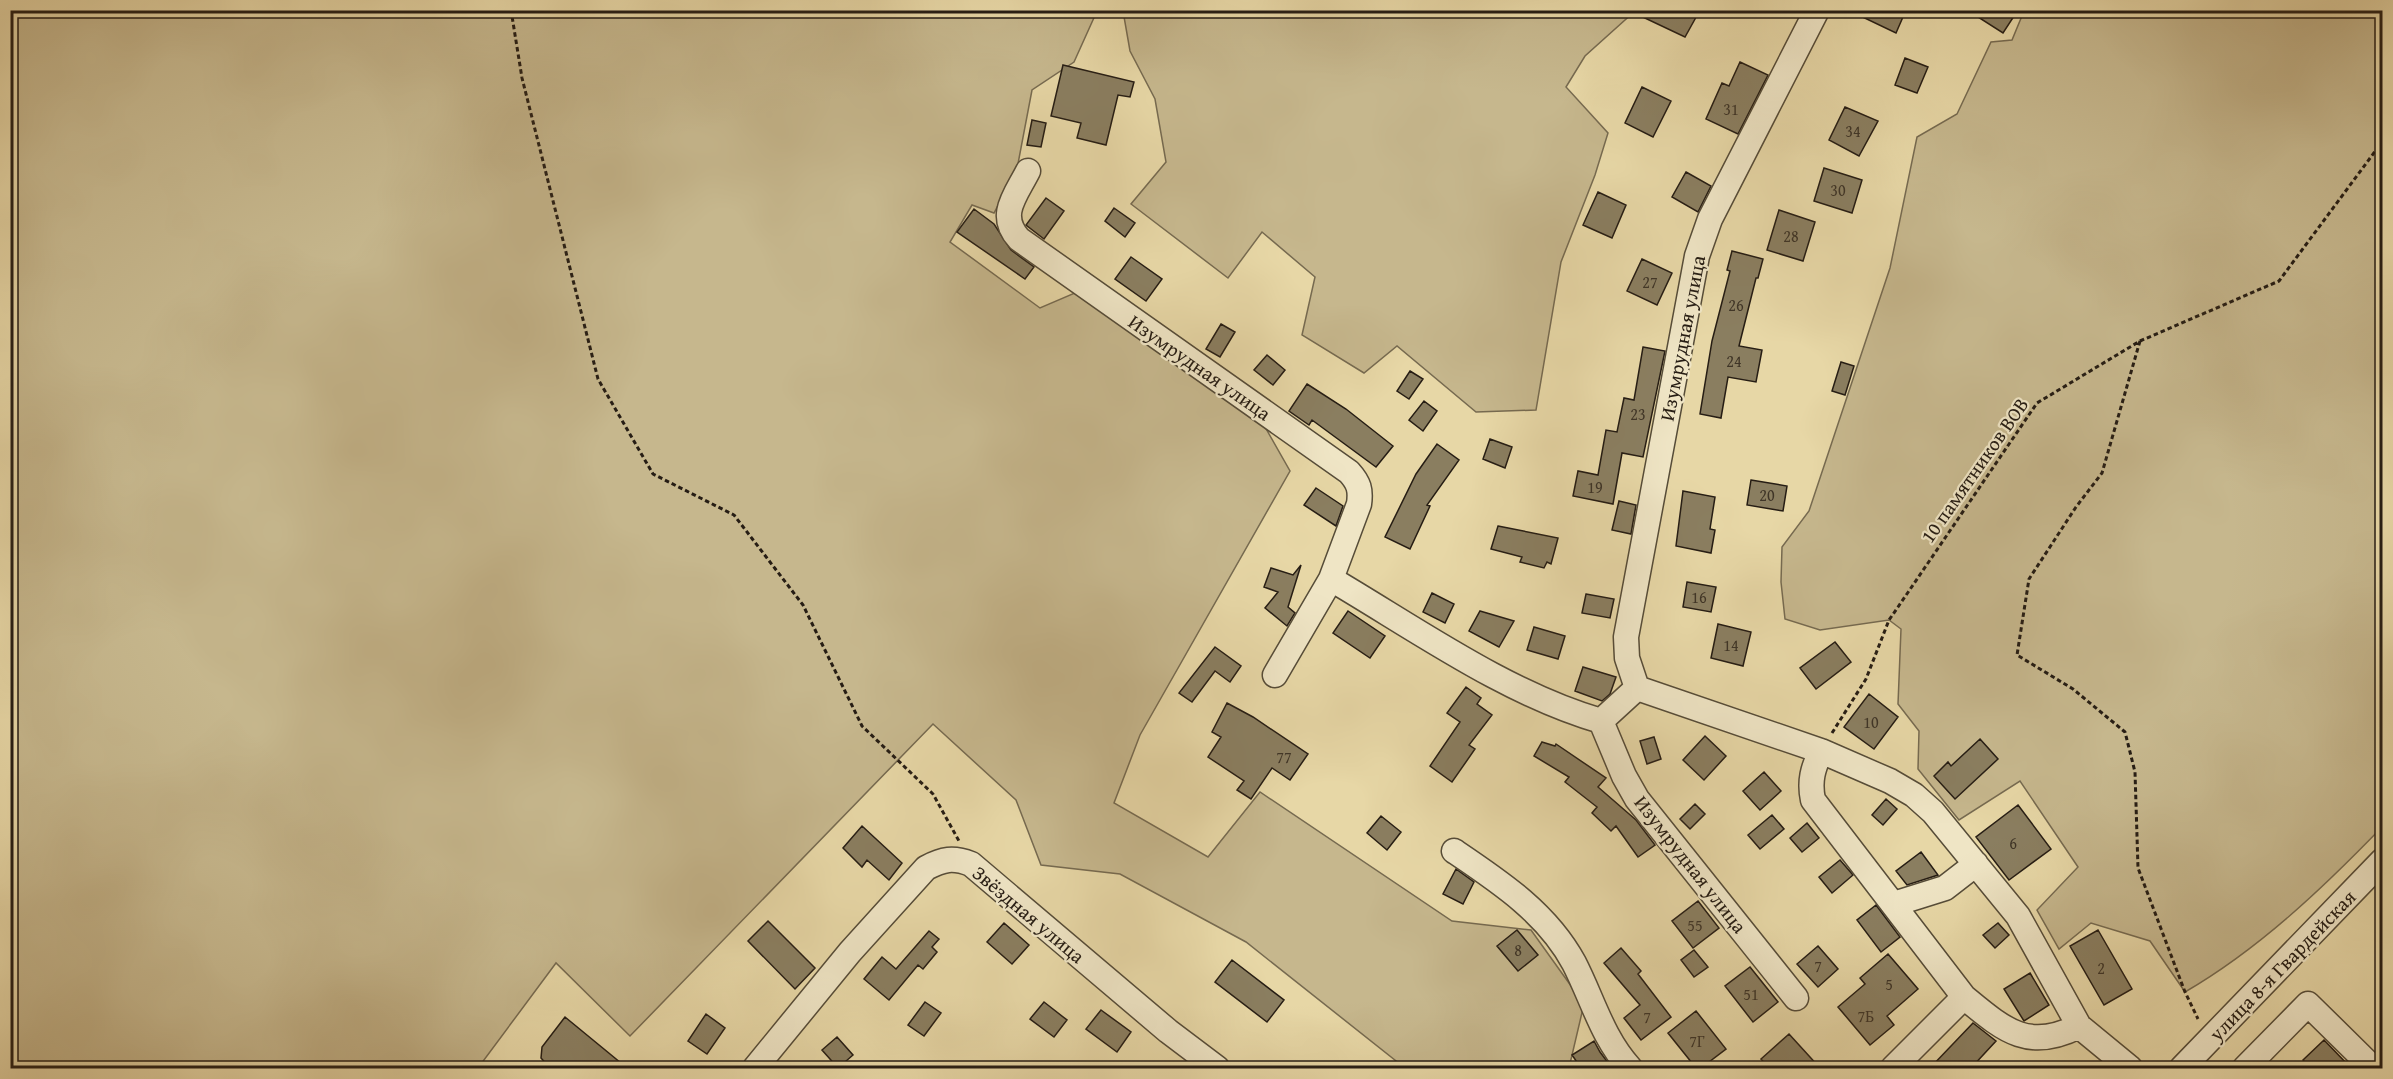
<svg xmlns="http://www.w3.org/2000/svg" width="2393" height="1079" viewBox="0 0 2393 1079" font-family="'Gentium Book Plus',serif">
	<rect width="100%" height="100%" fill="#e7d7a6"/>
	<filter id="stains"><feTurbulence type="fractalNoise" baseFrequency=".00333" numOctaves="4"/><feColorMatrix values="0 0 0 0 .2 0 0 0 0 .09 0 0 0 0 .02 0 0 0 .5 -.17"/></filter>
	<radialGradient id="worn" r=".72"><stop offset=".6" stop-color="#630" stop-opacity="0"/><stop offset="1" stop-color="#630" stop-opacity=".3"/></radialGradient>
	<path fill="#c6b78d" stroke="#766a50" stroke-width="1.5" d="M10 11H1097L1074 62 1032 90 1017 169 994 213 972 205 950 242 1040 308 1077 292 1265 427 1290 471 1140 735 1114 803 1208 857 1260 792 1452 921 1531 930 1584 1004 1569 1068H1405L1246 942 1120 874 1041 865 1016 800 933 724 630 1036 556 963 478 1068H11Z
		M1123 11H1635L1585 56 1566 87 1608 133 1595 175 1561 262 1536 410 1476 412 1397 346 1364 373 1302 335 1315 277 1262 232 1228 278 1131 204 1166 162 1155 99 1130 51Z
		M2024 11H2382V827C2323 888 2259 949 2185 992L2150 941 2091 923 2059 949 2037 910 2078 867 2020 781 1959 820 1918 769 1919 731 1898 704 1901 629 1889 620 1820 630 1785 619 1781 582 1782 547 1809 511 1890 268 1917 137 1957 114 1991 42 2012 40Z"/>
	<path fill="#8a7e60" stroke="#261d14" stroke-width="1.5" d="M1628 10H1700L1685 37Z
		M1848 10H1906L1896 33Z
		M1967 10H2018L2003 33Z
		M1905 58 1928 67 1917 93 1895 85Z
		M1740 62 1768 75 1738 134 1706 119 1722 83 1729 86Z
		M1063 65 1134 82 1130 97 1118 95 1106 145 1077 138 1081 123 1051 116Z
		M1642 87 1671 101 1653 137 1625 123Z
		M1845 107 1878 121 1859 156 1829 140Z
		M1032 120 1046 123 1041 147 1027 145Z
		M1824 168 1862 180 1852 213 1814 201Z
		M1686 172 1711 186 1698 212 1672 197Z
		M1598 192 1626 205 1612 238 1583 225Z
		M1046 198 1064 211 1044 239 1026 225Z
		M1114 208 1135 223 1125 237 1105 221Z
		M974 209 994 224 1011 250 1034 267 1025 279 957 232Z
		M1779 210 1815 222 1803 261 1767 250Z
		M1732 251 1763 259 1758 278H1756L1739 346 1762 350 1756 382 1728 377 1721 418 1700 414 1712 341 1730 271 1727 270Z
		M1131 257 1162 279 1146 301 1115 279Z
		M1642 259 1672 273 1657 305 1627 291Z
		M1221 324 1235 332 1220 357 1206 349Z
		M1643 347 1665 351 1643 457 1622 453 1613 504 1573 496 1578 471 1598 475 1606 430 1617 432 1624 398 1634 400Z
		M1267 355 1285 370 1273 385 1254 370Z
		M1841 362 1854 366 1845 395 1832 391Z
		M1410 371 1423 379 1409 399 1397 391Z
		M1307 384 1346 409 1393 446 1376 467 1312 420 1309 425 1289 411Z
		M1424 401 1437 411 1423 431 1409 420Z
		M1490 439 1512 447 1505 468 1483 459Z
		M1437 444 1459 460 1427 505 1430 506 1410 549 1385 537 1416 474Z
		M1751 480 1787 486 1783 511 1747 505Z
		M1316 488 1343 506 1336 526 1304 505Z
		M1683 491 1715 497 1710 529 1715 530 1711 553 1676 546Z
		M1619 501 1636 505 1631 534 1612 530Z
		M1498 526 1558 538 1551 564 1547 562 1544 568 1520 562 1522 557 1491 549Z
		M1301 565 1288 607 1295 613 1287 626 1265 608 1278 592 1264 587 1271 568 1293 575Z
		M1687 582 1716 587 1711 612 1683 607Z
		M1432 593 1454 604 1445 623 1423 612Z
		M1586 594 1614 599 1610 618 1582 613Z
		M1348 611 1385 636 1370 658 1333 633Z
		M1480 611 1514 621 1499 647 1469 631Z
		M1718 624 1751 632 1743 666 1711 658Z
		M1534 627 1565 636 1558 659 1527 650Z
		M1835 642 1851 662 1816 689 1800 668Z
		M1215 647 1241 666 1230 682 1215 671 1192 702 1179 693Z
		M1583 667 1616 677 1610 694 1602 701 1575 691Z
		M1466 687 1481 698 1477 704 1492 715 1469 745 1475 749 1452 782 1430 766 1460 722 1447 713Z
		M1869 694 1898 717 1874 749 1844 727Z
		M1227 703 1253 717 1308 754 1290 780 1272 768 1251 799 1237 790 1244 781 1208 757 1221 737 1212 732Z
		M1705 736 1726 756 1704 780 1683 760Z
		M1654 737 1661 759 1647 764 1640 741Z
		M1980 739 1998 759 1955 799 1934 776 1948 762 1951 766Z
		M1542 742 1555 746 1556 744 1606 778 1598 787 1636 820 1655 845 1638 857 1616 826 1611 831 1592 813 1597 807 1565 782 1569 777 1534 756Z
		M1764 772 1781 791 1760 810 1743 791Z
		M1886 799 1897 809 1883 825 1872 815Z
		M1695 804 1705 814 1690 829 1680 819Z
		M2018 805 2051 849 2009 880 1976 837Z
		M1772 815 1784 829 1760 849 1748 835Z
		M1381 816 1401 832 1387 850 1367 833Z
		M1807 823 1819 838 1802 852 1790 838Z
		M862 826 902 863 889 880 867 860 862 867 843 848Z
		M1921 852 1938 875 1907 885 1896 871Z
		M1840 860 1853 875 1832 893 1819 877Z
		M1456 869 1474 882 1463 904 1443 894Z
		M1698 901 1719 928 1693 948 1672 921Z
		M1876 905 1900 937 1881 952 1857 920Z
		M768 921 815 968 795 989 748 941Z
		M1004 923 1029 945 1012 964 987 942Z
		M1998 923 2009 935 1995 948 1983 935Z
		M1517 930 1538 955 1518 971 1497 946Z
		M2098 930 2132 989 2104 1005 2070 946Z
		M929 931 939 939 932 947 937 952 923 969 918 965 889 1000 864 979 882 957 896 969Z
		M1818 946 1838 969 1818 987 1797 964Z
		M1621 948 1641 971 1638 974 1671 1017 1641 1040 1624 1018 1640 1005 1604 963Z
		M1694 950 1708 967 1694 977 1681 960Z
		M1888 954 1918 989 1887 1016 1894 1025 1870 1045 1838 1007 1865 984 1860 978Z
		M1232 960 1284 1000 1267 1022 1215 982Z
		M1750 967 1778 1002 1753 1022 1725 986Z
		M2030 973 2049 1005 2024 1021 2004 989Z
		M925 1002 941 1013 924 1036 908 1025Z
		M1044 1002 1067 1020 1054 1037 1030 1019Z
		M1101 1010 1131 1032 1117 1052 1086 1029Z
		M1696 1011 1726 1049 1701 1068H1696L1668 1033Z
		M706 1014 725 1028 707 1054 688 1041Z
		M565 1017 627 1068H550L541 1058 542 1047Z
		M1973 1023 1996 1041 1971 1068H1930Z
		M1789 1034 1820 1068H1769L1761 1059Z
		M837 1037 853 1055 838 1068 822 1050Z
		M2324 1040 2351 1068H2311L2303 1060Z
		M1594 1041 1600 1052 1612 1068H1581L1572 1055Z"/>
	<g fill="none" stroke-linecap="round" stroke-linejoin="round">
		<defs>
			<path id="minor" d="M1028 171C1016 195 997 215 1019 239L1349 472C1359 483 1361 490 1359 504L1331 579 1275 675
				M1331 579C1416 629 1507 694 1601 721L1624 776 1637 799 1796 998
				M1637 688 1821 751 1890 781 1914 795 1933 812 2018 916 2079 1026 2130 1068
				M1601 721 1637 688 1627 658 1626 637 1697 256 1710 219 1817 10
				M1821 751C1813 768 1809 781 1813 800L1964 997C2004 1030 2028 1052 2079 1026
				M1454 851C1500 882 1547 913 1574 963 1593 1000 1602 1037 1630 1068
				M1894 904 1945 888 1976 864
				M755 1068 850 952 926 868C943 859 953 857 971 864L1168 1031 1217 1068
				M1893 1068 1964 997
				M2182 1068 2382 861
				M2245 1068 2308 1004 2373 1068"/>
		</defs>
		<use href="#minor" stroke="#564c38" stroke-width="27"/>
		<path stroke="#261d14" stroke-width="3" stroke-dasharray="4.5 3" stroke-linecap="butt" d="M511 10 522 78 598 379 653 474 734 515 803 605 862 726 933 794 959 841
			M2140 341 2102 473 2076 507 2029 579 2017 655 2073 689 2125 732 2135 772 2138 868 2185 992 2198 1019
			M1832 733 1866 679 1889 620 1898 607 2037 403 2140 341 2279 281 2382 142"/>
		<use href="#minor" stroke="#efe5c5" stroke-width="24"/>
	</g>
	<g text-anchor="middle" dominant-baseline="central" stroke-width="4.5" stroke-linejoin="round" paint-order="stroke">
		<g font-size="16" fill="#3f3527">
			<text x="1731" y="109">31</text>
			<text x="1853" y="131">34</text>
			<text x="1838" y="190">30</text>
			<text x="1791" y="236">28</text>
			<text x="1650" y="282">27</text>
			<text x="1736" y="305">26</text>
			<text x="1734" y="361">24</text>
			<text x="1638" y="414">23</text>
			<text x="1595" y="487">19</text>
			<text x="1767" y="495">20</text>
			<text x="1699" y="597">16</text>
			<text x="1731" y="645">14</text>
			<text x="1871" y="722">10</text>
			<text x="1284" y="757">77</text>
			<text x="2013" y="843">6</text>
			<text x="1695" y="925">55</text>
			<text x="1518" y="950">8</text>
			<text x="1818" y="966">7</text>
			<text x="2101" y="968">2</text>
			<text x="1889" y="984">5</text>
			<text x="1751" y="994">51</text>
			<text x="1866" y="1016">7Б</text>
			<text x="1647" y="1017">7</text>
			<text x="1697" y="1041">7Г</text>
		</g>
		<g font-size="20" fill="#261d14" stroke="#efe5c5">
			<text transform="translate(1682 338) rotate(-79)">Изумрудная улица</text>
			<text transform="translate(1200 367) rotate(35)">Изумрудная улица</text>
			<text transform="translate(1974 470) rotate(-55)">10 памятников ВОВ</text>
			<text transform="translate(1691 864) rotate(52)">Изумрудная улица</text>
			<text transform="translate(1029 914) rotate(40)">Звёздная улица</text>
			<text transform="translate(2282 965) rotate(-46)">улица 8-я Гвардейская</text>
		</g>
	</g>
	<rect width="2393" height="1079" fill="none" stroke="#e7d7a6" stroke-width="36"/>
	<rect x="12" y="12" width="2369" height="1055" fill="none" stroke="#261d14" stroke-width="3"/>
	<rect x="18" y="18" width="2357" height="1043" fill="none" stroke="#261d14" stroke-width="1.5"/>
	<rect width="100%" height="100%" filter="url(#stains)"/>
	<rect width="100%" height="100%" fill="url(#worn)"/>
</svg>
